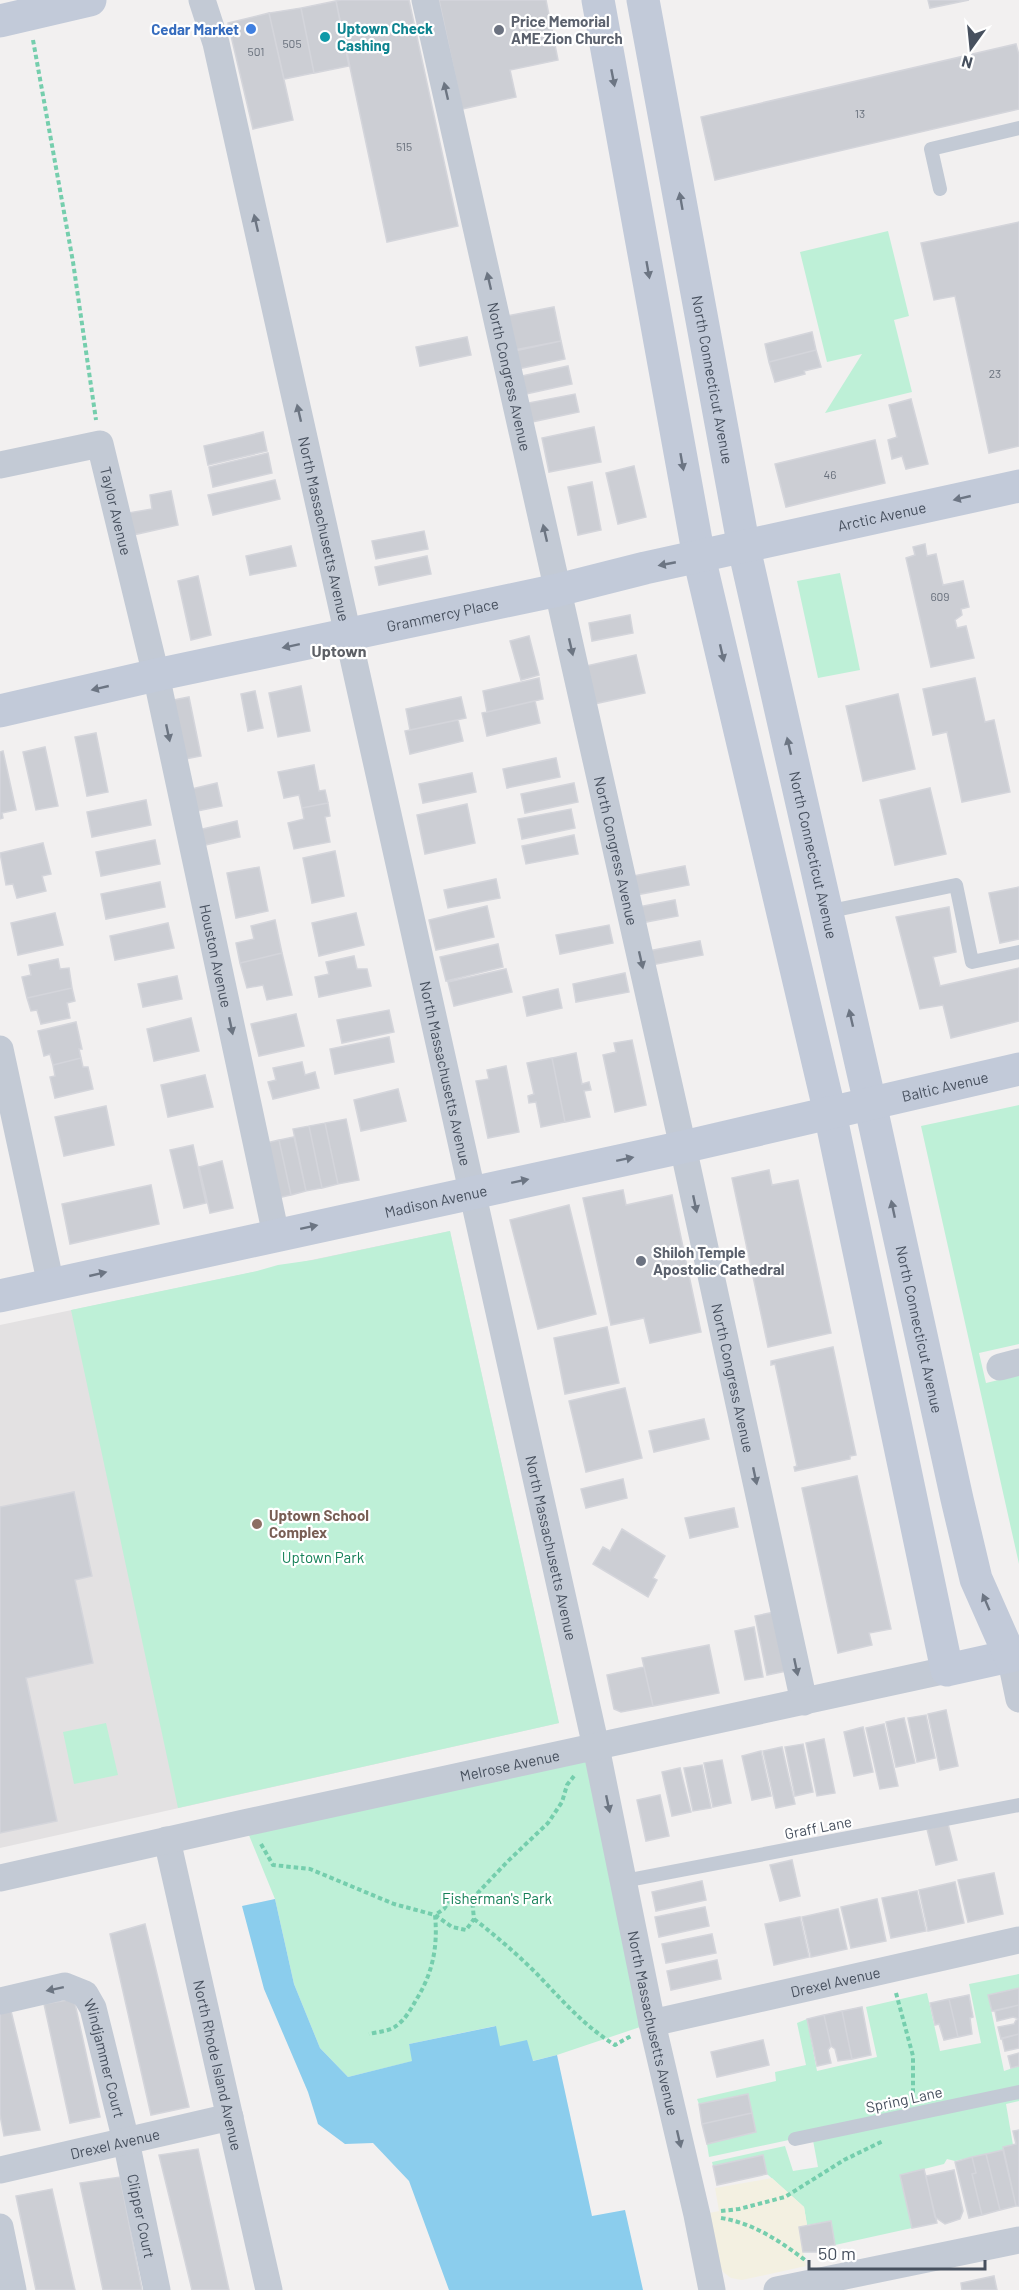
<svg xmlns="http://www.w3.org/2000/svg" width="1019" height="2290" viewBox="0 0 1019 2290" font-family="Barlow,sans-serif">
	<rect width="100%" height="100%" fill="#f2f0f0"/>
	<path fill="#e3e1e2" d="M450 1231 559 1723 0 1848V1325Z"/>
	<path fill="#bef0d7" d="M888 231 909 316 894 320 912 392 825 413 862 354 827 362 800 252Z
		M840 573 860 670 818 678 797 581Z
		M1019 1105V1344L979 1353 986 1383 1019 1375V1564L921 1126Z
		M450 1231 559 1723 178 1808 71 1310 257 1271 278 1265 313 1260Z
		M106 1723 118 1775 74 1784 63 1732Z
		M596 1747 652 2023 557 2055 532 2061 499 2046 495 2026 409 2044 413 2061 348 2077 320 2048 294 1984 275 1899 244 1823Z
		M1019 1974V1988L988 1995 1004 2071 1019 2066V2101L1006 2104 1013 2145 1003 2147V2150L955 2161 947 2159 944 2164 900 2175 912 2228 835 2245 831 2221 807 2225 804 2207 767 2174 763 2155 713 2166 712 2162 785 2146 793 2171 818 2167 812 2135 709 2157 707 2144 756 2132 748 2094 699 2104 697 2099 776 2081 775 2072 806 2065 797 2023 807 2019 817 2071 877 2057 866 2007 927 1993 940 2051 981 2043 969 1984Z"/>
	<path fill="#f3f0e1" d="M772 2178 804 2207 807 2225 799 2228 806 2266 742 2280 731 2278 723 2272 719 2263 709 2213 719 2211 715 2188Z"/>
	<path fill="#8bcded" d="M275 1899 294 1984 320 2048 348 2077 412 2061 409 2044 496 2026 500 2046 527 2040 533 2061 557 2055 592 2216 625 2210 643 2290H449L409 2181 373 2143 345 2144 318 2124 308 2092 264 1989 242 1906Z"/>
	<path fill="#ccced4" stroke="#d4d5db" stroke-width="1.5" d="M341 0H409L458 226 387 242 336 1Z
		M439 0H546L558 60 510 70 516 97 462 109Z
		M928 0H969L930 8Z
		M336 1 349 66 314 73 301 8Z
		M301 8 314 73 284 79 269 13Z
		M269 13 293 120 253 129 228 23Z
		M1016 44 1019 55V109L715 180 701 117Z
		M1019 222V446L989 453 955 296 934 300 921 243Z
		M554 307 561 341 509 351 502 317Z
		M812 332 816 350 769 362 765 344Z
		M467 337 471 355 420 366 416 347Z
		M561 341 565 359 513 370 510 352Z
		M816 350 821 367 804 371 805 374 775 382 769 362Z
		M568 366 572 384 521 395 517 377Z
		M575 394 579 412 527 423 523 404Z
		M911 399 928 464 906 469 902 456 892 459 888 440 897 437 889 405Z
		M594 427 601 462 549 472 542 438Z
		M263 432 267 451 208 465 204 446Z
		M875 440 885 483 786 507 775 464Z
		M268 453 272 473 213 487 209 467Z
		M634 466 646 517 618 524 606 473Z
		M275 480 280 499 213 515 208 495Z
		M592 482 601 530 578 535 568 487Z
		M171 491 178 525 133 535 128 513 152 509 150 495Z
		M424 531 428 549 376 559 372 541Z
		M925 544 927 556 936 554 943 585 963 581 969 607 961 609 962 615 955 620 957 628 966 626 974 658 931 667 906 558 915 555 913 547Z
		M291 546 296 566 250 575 246 556Z
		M427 556 431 574 379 585 375 567Z
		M198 576 211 635 191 640 178 581Z
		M630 615 633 633 592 641 589 623Z
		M529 636 539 675 521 680 510 641Z
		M636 655 645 693 594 704 586 666Z
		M539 678 543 699 487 712 483 691Z
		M975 678 985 722 994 720 1010 792 962 802 947 732 933 735 923 689Z
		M301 686 310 731 278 737 269 693Z
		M255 691 263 728 248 731 241 694Z
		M898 694 915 769 863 781 846 706Z
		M189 697 201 756 180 760 168 701Z
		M461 697 466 718 410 730 406 709Z
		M535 701 540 723 487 736 482 713Z
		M458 720 463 741 410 754 405 731Z
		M96 733 108 792 87 796 75 737Z
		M45 747 58 806 36 810 23 752Z
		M3 751 16 810 2 813 3 818 0 819V752Z
		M556 758 560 777 507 788 503 769Z
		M314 765 319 791 325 790 328 803 302 808 299 795 284 798 278 772Z
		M472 773 476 792 423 803 419 784Z
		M217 783 222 806 192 812 187 790Z
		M574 783 578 802 525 813 521 794Z
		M930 788 946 854 895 865 880 800Z
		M146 800 151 825 92 837 87 812Z
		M328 803 330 816 325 817 330 842 294 849 288 823 304 819 302 808Z
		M467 804 475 843 425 854 417 815Z
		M571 809 575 828 522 839 518 819Z
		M237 821 240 837 201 846 198 830Z
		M574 835 578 854 526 864 522 846Z
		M155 840 160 864 101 876 96 852Z
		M43 843 51 874 42 876 46 891 17 898 13 884 6 885 0 853Z
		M335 851 344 896 312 903 303 858Z
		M685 866 689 885 636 895 633 876Z
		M259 867 268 911 236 918 227 873Z
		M496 879 500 898 448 908 444 890Z
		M160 882 165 907 106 919 101 894Z
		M1019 887V939L1000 943 989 893Z
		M675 900 678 916 641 923 638 907Z
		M487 906 494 937 436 950 429 920Z
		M949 907 956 952 933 957 940 986 1019 968V1021L951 1038 943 1005 920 1009 896 917Z
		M55 913 63 945 18 955 11 923Z
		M356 913 364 945 319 956 312 923Z
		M275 920 282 953 240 963 236 943 254 939 251 926Z
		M168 923 174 948 115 960 110 936Z
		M609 925 613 943 560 954 556 935Z
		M700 941 703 955 652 965 648 951Z
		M498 944 503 967 446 981 440 957Z
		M282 953 292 995 267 1000 263 985 247 988 240 963Z
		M354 956 357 969H367L371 986 319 997 315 977 329 974 326 962Z
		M58 959 60 969 69 968 72 988 27 998 22 977 31 975 29 965Z
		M506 969 512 992 454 1006 448 982Z
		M625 973 629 992 576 1002 573 984Z
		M177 976 182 999 143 1007 138 984Z
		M72 988 75 1001 67 1003 70 1018 41 1024 37 1010 31 1011 27 998Z
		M558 989 562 1008 527 1016 523 997Z
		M389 1010 394 1032 342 1043 337 1020Z
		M296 1014 304 1046 259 1056 251 1024Z
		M191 1018 199 1051 154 1061 147 1029Z
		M76 1022 82 1049H79L81 1058 53 1065 50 1054 44 1056 38 1031Z
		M389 1037 394 1062 335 1074 330 1049Z
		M632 1040 646 1105 615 1112 603 1055 616 1052 614 1043Z
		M576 1053 582 1084 589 1082 591 1090 584 1091 590 1117 565 1122 552 1058Z
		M81 1058 83 1067H88L93 1089 55 1098 50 1077 55 1076 53 1065Z
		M552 1058 565 1122 541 1127 536 1102 529 1103 528 1096 534 1094 527 1063Z
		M302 1062 305 1075 315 1072 319 1088 273 1099 268 1082 276 1080 273 1068Z
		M506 1066 519 1132 488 1138 476 1081 489 1079 487 1070Z
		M205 1075 213 1107 168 1117 161 1085Z
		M398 1089 406 1121 361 1131 354 1100Z
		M106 1106 114 1145 64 1156 55 1117Z
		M346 1119 359 1180 338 1184 325 1123Z
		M325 1123 338 1184 322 1188 309 1126Z
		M309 1126 322 1188 306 1191 293 1129Z
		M294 1137 306 1191 291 1195 279 1140Z
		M279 1140 291 1195 273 1199 262 1144Z
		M193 1145 206 1203 184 1208 170 1150Z
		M222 1161 233 1208 210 1213 199 1167Z
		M769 1170 772 1185 798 1180 831 1333 768 1347 732 1178Z
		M151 1185 159 1224 70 1244 62 1204Z
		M623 1190 626 1205 672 1195 701 1332 650 1343 644 1318 611 1325 583 1198Z
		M569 1205 596 1314 538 1329 510 1220Z
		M607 1327 619 1383 565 1394 554 1338Z
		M833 1347 856 1455 850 1456V1459L795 1471 794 1467 797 1466 775 1364 771 1365V1361Z
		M625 1388 642 1458 586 1472 569 1401Z
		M704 1419 709 1439 654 1452 649 1431Z
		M857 1476 891 1629 869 1633 872 1645 838 1653 802 1488Z
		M623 1479 627 1498 586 1508 581 1489Z
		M74 1492 92 1576 75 1580 93 1663 26 1678 57 1821 0 1833V1507Z
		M734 1508 738 1527 690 1538 685 1518Z
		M622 1529 665 1556 653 1578 657 1580 648 1597 593 1564 603 1547 610 1551Z
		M775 1612 787 1671 767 1675 755 1616Z
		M754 1627 763 1677 745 1680 735 1631Z
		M709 1645 719 1693 653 1706 642 1658Z
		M644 1667 653 1706 621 1712 614 1709 607 1675Z
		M946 1710 958 1766 940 1770 928 1714Z
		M926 1715 935 1758 917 1762 908 1718Z
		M904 1718 915 1763 896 1767 886 1722Z
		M884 1724 898 1786 880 1789 866 1728Z
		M863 1727 873 1772 854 1776 844 1732Z
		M824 1739 835 1793 817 1796 806 1743Z
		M803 1744 813 1792 795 1796 785 1747Z
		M782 1747 795 1804 776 1808 763 1751Z
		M761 1751 771 1796 752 1800 742 1756Z
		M722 1760 731 1803 713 1807 704 1763Z
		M702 1765 711 1808 693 1811 684 1768Z
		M680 1768 691 1812 672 1816 662 1772Z
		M660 1795 669 1836 646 1841 637 1800Z
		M948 1824 957 1860 936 1865 927 1829Z
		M792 1860 800 1896 780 1901 770 1865Z
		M994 1873 1003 1914 968 1922 958 1880Z
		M702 1881 706 1900 656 1911 652 1892Z
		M955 1882 964 1923 928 1931 919 1890Z
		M917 1891 926 1931 891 1938 882 1898Z
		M877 1899 886 1941 851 1948 841 1907Z
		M705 1907 709 1926 659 1937 655 1917Z
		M838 1909 847 1949 811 1957 802 1917Z
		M800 1917 809 1957 774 1965 765 1924Z
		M145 1924 189 2107 151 2115 110 1934Z
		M712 1934 716 1953 666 1963 662 1944Z
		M717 1960 721 1979 671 1990 667 1971Z
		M1019 1988V2005L992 2011 988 1995Z
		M969 1995 973 2017 970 2018 972 2034 958 2037 949 1999Z
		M74 1999 100 2117 70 2123 44 2004Z
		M949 1999 958 2037 944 2040 939 2024 935 2025 930 2003Z
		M1019 2005V2019L1013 2017 997 2021 995 2011Z
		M862 2007 871 2055 852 2059 842 2011Z
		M11 2011 40 2130 4 2136 0 2115V2013Z
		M842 2011 852 2059 838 2061 835 2049 831 2046 824 2015Z
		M824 2015 831 2046 828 2050 831 2063 817 2066 807 2019Z
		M1019 2019V2034L1001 2039 998 2027 1014 2024 1016 2020Z
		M1019 2034V2048L1005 2051 1002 2038Z
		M763 2040 769 2065 717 2077 711 2052Z
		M1019 2053V2066L1011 2068 1008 2056Z
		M748 2094 752 2113 702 2124 699 2104Z
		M752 2113 756 2132 707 2144 702 2124Z
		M1019 2130V2206H1016L1003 2147 1016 2144 1013 2131Z
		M198 2149 229 2290H192L159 2155Z
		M1003 2150 1016 2206 1000 2210 986 2154Z
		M986 2154 1000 2210 982 2215 972 2174 976 2173 972 2157Z
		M763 2155 767 2174 717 2185 713 2166Z
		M972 2157 976 2173 972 2174 982 2215 969 2218 955 2162Z
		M924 2169 937 2223 912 2228 900 2175Z
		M954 2170 963 2211 960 2219 945 2224 935 2217 926 2176Z
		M120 2177 142 2290H103L80 2183Z
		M52 2189 75 2290H36L16 2196Z
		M831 2221 835 2245 823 2247 817 2252H803L799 2227Z
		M994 2276 997 2290H962L961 2283Z"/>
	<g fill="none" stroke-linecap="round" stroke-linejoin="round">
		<path stroke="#75cead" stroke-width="4" stroke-dasharray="4.5 3" stroke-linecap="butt" d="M33 40 73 262 96 420
			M261 1844 273 1865 310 1869 394 1904 435 1915 452 1927 466 1930 474 1919 472 1899 450 1900 444 1909 435 1915C438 1946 433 1973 416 2000 411 2009 405 2020 396 2026 390 2031 377 2032 369 2034
			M472 1899 507 1862 548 1823 562 1802 567 1785 574 1776
			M474 1919C496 1936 517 1954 537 1974 562 2000 584 2026 615 2045L631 2036
			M896 1993 913 2056V2097
			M721 2211 739 2209 785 2197 844 2160 883 2141
			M721 2218C753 2223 780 2241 805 2260"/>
		<path stroke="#c3cad5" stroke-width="14" d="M940 189 931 149 1019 128
			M826 912 956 885 972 962 1019 952
			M624 1881 1019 1805
			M795 2139 1019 2092"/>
		<g stroke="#c3cad5" stroke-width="27">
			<path id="s1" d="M202 0 216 43 596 1747 652 2023 697 2215 712 2290"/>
			<path id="s2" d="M425 0 683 1147 804 1702"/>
			<path id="s3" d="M0 465 100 444 156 675 276 1235"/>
			<path d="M0 1049 51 1285"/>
			<path d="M1000 1367 1019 1362"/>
			<path d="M1010 1656 1019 1699"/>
			<path id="s4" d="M167 1840 269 2290"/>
			<path id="s5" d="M0 1878 244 1823 947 1670"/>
			<path id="s6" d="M0 2001 65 1986 85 1994 93 2008 126 2141 157 2290"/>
			<path id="s7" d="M652 2023 1019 1940"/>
			<path id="s8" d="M0 2170 230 2117"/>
			<path d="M0 2227 13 2290"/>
			<path d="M777 2290 1019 2240"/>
		</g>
		<g stroke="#c2cad9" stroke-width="33">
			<path d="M598 0 699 557 830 1113 947 1670 1019 1654"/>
			<path id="s9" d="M643 0 744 548 870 1103 957 1499 976 1579 1010 1656"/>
			<path d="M0 21 90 0"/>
			<path id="s10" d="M0 711 156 675 558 590 645 568 1019 486"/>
			<path id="s11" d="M0 1296 683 1147 1019 1069"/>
		</g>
	</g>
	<defs><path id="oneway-solid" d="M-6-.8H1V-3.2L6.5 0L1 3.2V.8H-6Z" transform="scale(1.5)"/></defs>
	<g fill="#6c7583">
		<use href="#oneway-solid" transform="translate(613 78) rotate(79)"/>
		<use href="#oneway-solid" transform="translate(681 201) rotate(-100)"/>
		<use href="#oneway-solid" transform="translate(648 270) rotate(80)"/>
		<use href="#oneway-solid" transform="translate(682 462) rotate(80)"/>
		<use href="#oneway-solid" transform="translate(962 498) rotate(167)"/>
		<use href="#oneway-solid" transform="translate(667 564) rotate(169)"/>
		<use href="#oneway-solid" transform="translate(291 646) rotate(168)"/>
		<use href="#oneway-solid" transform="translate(722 653) rotate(77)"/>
		<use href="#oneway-solid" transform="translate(100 688) rotate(167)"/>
		<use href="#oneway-solid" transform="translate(789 746) rotate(-103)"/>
		<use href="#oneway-solid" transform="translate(851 1018) rotate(-103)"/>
		<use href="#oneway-solid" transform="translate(625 1159) rotate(-12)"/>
		<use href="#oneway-solid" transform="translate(520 1181) rotate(-12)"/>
		<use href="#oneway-solid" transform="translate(893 1209) rotate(-102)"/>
		<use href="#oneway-solid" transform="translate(309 1227) rotate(-12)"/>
		<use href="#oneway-solid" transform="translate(98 1274) rotate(-13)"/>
		<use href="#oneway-solid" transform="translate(986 1602) rotate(-113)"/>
	</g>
	<g fill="#6c7582">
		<use href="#oneway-solid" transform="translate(446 91) rotate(-103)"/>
		<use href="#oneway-solid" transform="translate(256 223) rotate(-103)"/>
		<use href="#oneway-solid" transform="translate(489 281) rotate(-103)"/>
		<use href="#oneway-solid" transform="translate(299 413) rotate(-103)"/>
		<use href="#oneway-solid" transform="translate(545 533) rotate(-103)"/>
		<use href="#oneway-solid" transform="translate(571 647) rotate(77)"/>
		<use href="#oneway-solid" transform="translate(168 733) rotate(78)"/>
		<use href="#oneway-solid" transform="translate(641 960) rotate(77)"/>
		<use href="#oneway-solid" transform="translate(231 1026) rotate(78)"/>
		<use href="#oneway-solid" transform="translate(695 1204) rotate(78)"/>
		<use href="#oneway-solid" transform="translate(755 1476) rotate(78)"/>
		<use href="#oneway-solid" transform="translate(796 1667) rotate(78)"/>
		<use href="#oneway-solid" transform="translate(608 1804) rotate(78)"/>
		<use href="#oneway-solid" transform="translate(55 1989) rotate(168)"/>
		<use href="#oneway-solid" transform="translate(679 2139) rotate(77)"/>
	</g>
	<circle fill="#3f7fe0" stroke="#fff" stroke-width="2" cx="251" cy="29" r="6"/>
	<g fill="#6b7280" stroke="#fff" stroke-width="2">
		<circle cx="499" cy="30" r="6"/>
		<circle cx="641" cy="1261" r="6"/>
	</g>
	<circle fill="#0f9aa8" stroke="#fff" stroke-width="2" cx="325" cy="37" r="6"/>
	<circle fill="#8d6e63" stroke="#fff" stroke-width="2" cx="257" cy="1524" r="6"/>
	<g text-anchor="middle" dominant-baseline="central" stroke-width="4.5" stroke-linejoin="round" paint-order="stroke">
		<g font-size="12" fill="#68707c">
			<text x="292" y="43">505</text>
			<text x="256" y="51">501</text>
			<text x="860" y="113">13</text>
			<text x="404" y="146">515</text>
			<text x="995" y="373">23</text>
			<text x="830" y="474">46</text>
			<text x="940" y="596">609</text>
		</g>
		<g font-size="15" font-weight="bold" fill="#5b616d" stroke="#fff" text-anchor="start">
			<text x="511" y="21">Price Memorial<tspan x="511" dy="17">AME Zion Church</tspan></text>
			<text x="653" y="1252">Shiloh Temple<tspan x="653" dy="17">Apostolic Cathedral</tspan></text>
		</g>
		<g font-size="15" font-weight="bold" fill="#0d838f" stroke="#fff" text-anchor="start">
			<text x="337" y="28">Uptown Check<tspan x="337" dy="17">Cashing</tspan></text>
		</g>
		<g font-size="15" font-weight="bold" fill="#366cbe" stroke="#fff" text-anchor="end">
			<text x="239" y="29">Cedar Market</text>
		</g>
		<g font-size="15" fill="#47505e" stroke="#fff">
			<text stroke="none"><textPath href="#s2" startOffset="386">North Congress Avenue</textPath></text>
			<text stroke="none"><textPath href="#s9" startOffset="386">North Connecticut Avenue</textPath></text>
			<text stroke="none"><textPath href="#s3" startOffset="171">Taylor Avenue</textPath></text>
			<text stroke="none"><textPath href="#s10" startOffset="903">Arctic Avenue</textPath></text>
			<text stroke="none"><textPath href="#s1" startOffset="543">North Massachusetts Avenue</textPath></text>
			<text stroke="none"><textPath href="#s10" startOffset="453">Grammercy Place</textPath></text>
			<text stroke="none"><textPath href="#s2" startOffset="872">North Congress Avenue</textPath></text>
			<text stroke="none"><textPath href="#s9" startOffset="872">North Connecticut Avenue</textPath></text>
			<text stroke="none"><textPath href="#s3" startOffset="627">Houston Avenue</textPath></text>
			<text stroke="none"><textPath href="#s1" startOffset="1101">North Massachusetts Avenue</textPath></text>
			<text stroke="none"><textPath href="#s11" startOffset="968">Baltic Avenue</textPath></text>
			<text stroke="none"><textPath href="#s11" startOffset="446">Madison Avenue</textPath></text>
			<text stroke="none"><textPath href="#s9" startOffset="1358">North Connecticut Avenue</textPath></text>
			<text stroke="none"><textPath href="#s2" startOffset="1412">North Congress Avenue</textPath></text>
			<text stroke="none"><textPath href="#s1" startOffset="1587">North Massachusetts Avenue</textPath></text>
			<text stroke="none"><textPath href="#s5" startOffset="522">Melrose Avenue</textPath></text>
			<text transform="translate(818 1827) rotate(-11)">Graff Lane</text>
			<text stroke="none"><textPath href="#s7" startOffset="188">Drexel Avenue</textPath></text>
			<text stroke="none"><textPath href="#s1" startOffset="2073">North Massachusetts Avenue</textPath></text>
			<text stroke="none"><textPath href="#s6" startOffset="156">Windjammer Court</textPath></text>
			<text stroke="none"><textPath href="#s4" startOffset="231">North Rhode Island Avenue</textPath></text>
			<text transform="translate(904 2099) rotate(-12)">Spring Lane</text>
			<text stroke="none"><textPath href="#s8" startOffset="118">Drexel Avenue</textPath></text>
			<text stroke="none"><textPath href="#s6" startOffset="318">Clipper Court</textPath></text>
		</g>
		<g font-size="15" font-weight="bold" fill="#785e54" stroke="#fff" text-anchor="start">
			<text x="269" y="1515">Uptown School<tspan x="269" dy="17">Complex</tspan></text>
		</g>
		<g font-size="15" fill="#168158" stroke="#fff">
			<text x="323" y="1557">Uptown Park</text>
			<text x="497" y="1898">Fisherman's Park</text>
		</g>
		<g font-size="16" font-weight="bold" fill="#5c5f65" stroke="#fff">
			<text x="339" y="650">Uptown</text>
		</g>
	</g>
	<g transform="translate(971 48) rotate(195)" stroke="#ffffff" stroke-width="4.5" paint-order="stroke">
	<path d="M0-4.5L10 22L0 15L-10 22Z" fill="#47505e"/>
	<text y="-9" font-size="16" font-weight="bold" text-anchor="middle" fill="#47505e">N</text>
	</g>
	<path d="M809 2260v9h176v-9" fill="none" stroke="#47505e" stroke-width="3"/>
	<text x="818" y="2260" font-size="18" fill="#47505e" stroke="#ffffff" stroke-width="4.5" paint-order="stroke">50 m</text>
</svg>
